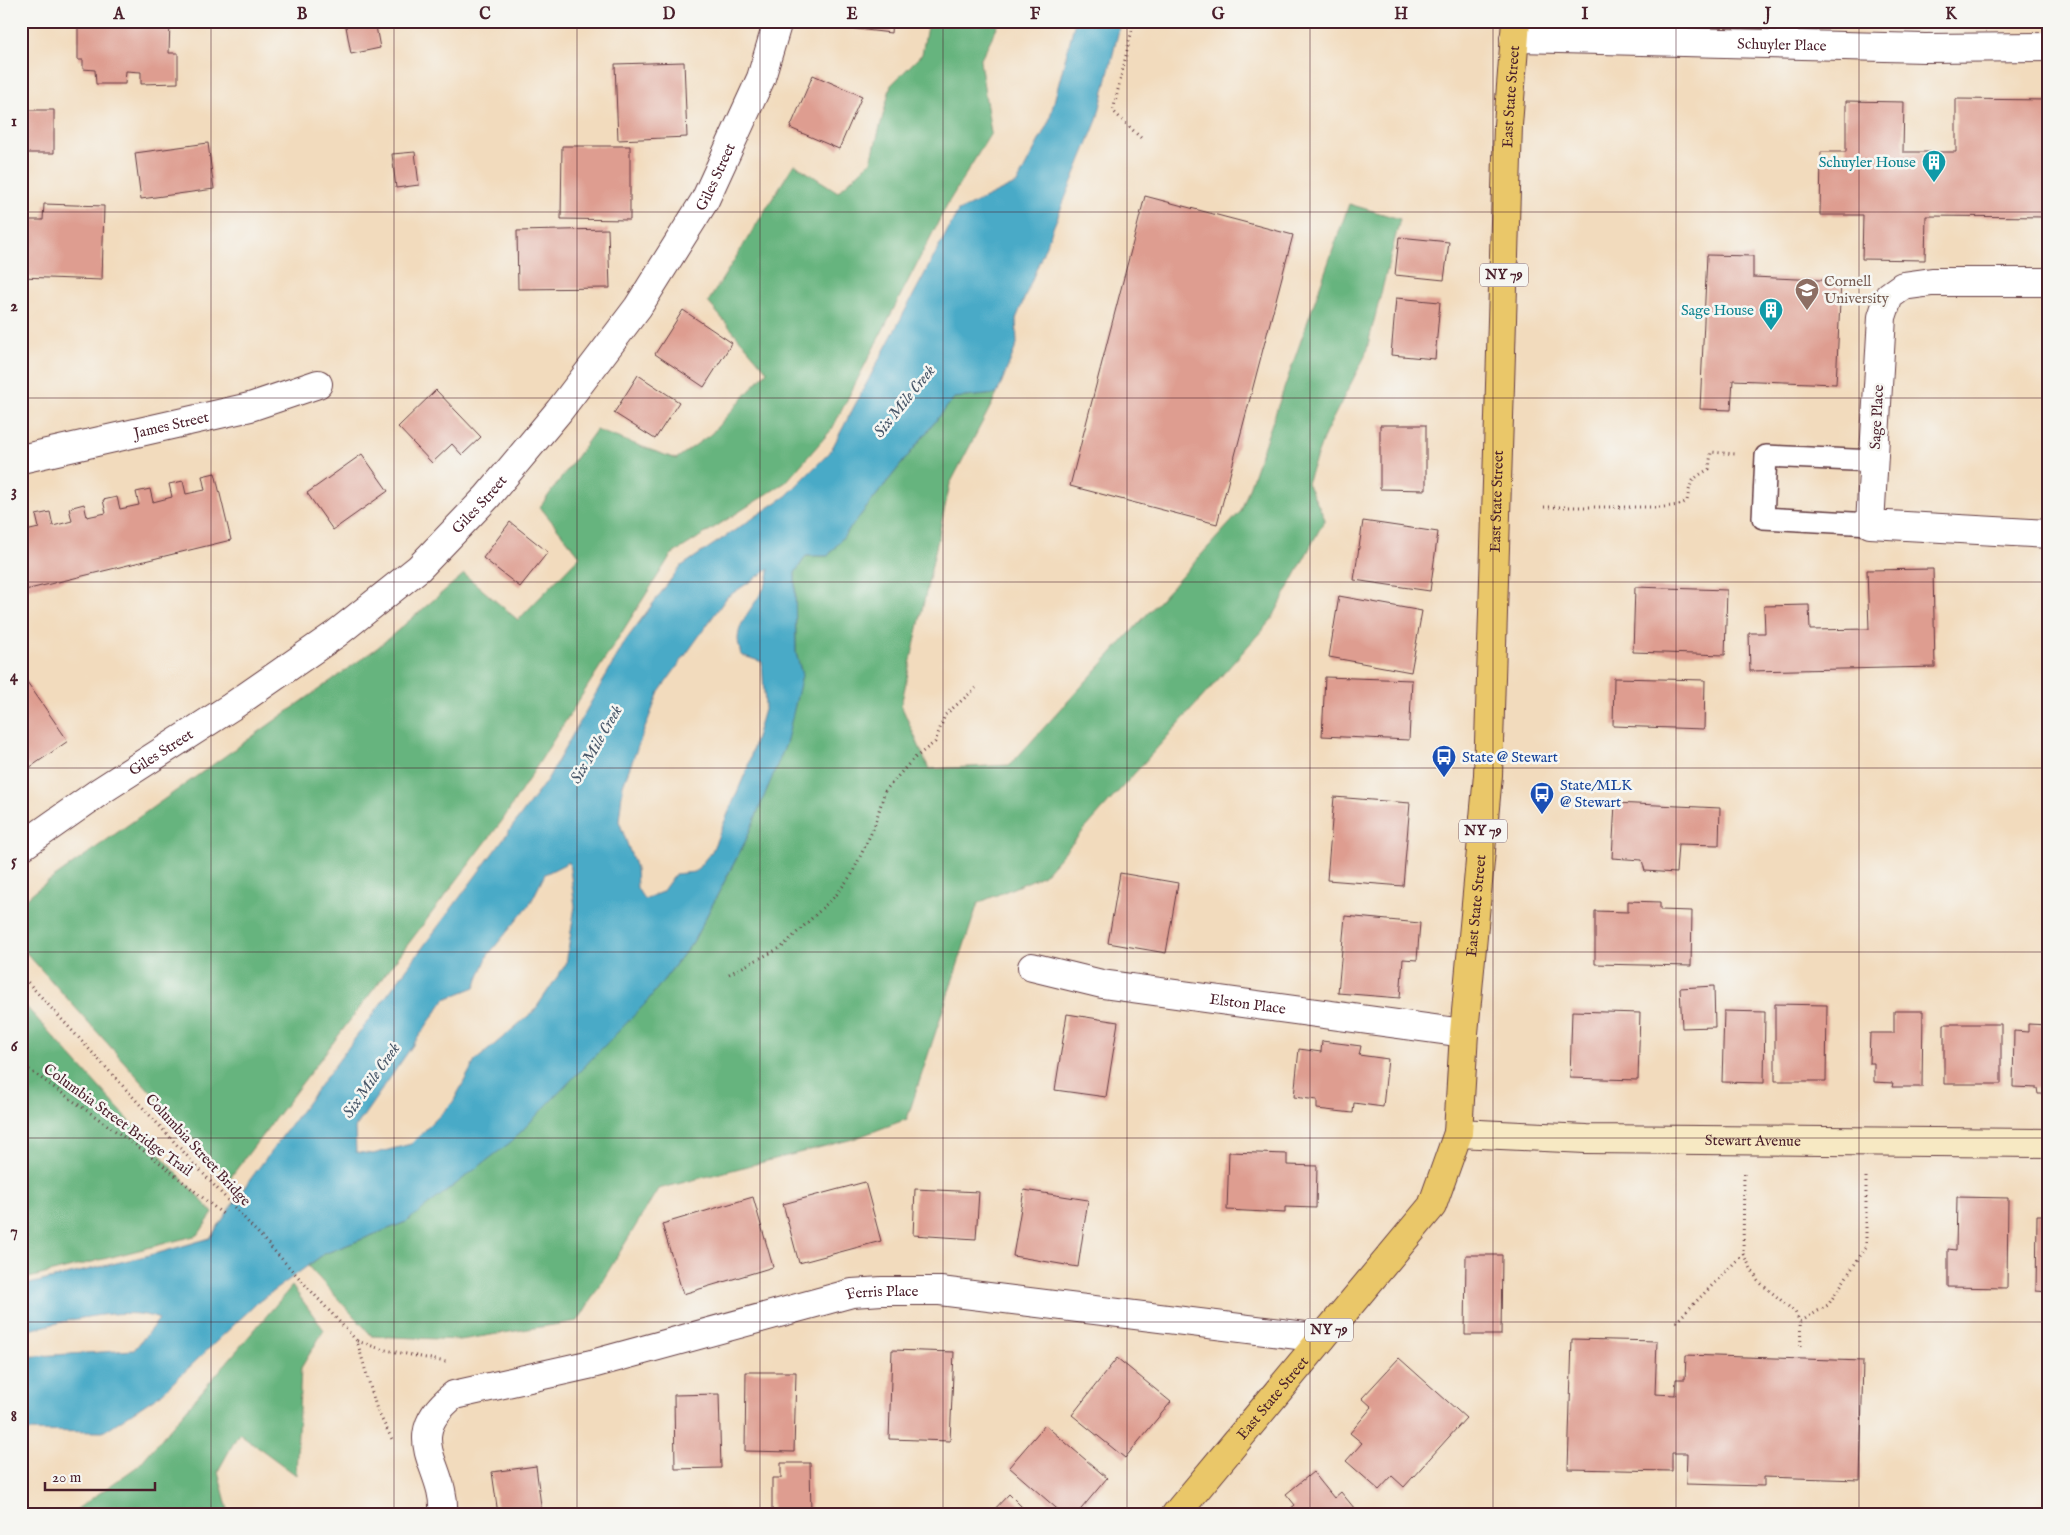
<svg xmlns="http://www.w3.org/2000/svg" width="2070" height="1535" viewBox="0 0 2070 1535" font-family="'IM FELL English',serif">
	<rect width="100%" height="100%" fill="#f6f6f2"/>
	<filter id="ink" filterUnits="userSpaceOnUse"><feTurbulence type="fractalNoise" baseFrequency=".02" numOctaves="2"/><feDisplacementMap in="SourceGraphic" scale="10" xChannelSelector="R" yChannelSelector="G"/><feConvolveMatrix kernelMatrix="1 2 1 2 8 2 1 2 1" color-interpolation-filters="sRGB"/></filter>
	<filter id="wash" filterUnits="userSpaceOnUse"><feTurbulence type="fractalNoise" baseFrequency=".0096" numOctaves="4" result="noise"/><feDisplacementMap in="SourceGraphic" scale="20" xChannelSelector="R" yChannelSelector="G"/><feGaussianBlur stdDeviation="1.12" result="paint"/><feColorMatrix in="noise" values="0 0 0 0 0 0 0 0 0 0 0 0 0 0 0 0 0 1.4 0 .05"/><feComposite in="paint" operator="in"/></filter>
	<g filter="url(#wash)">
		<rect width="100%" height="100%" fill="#f2dbbd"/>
		<path fill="#66b47e" stroke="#586a54" d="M928 21H1000L980 61 991 133 948 203 832 429 786 482 671 555 502 821 229 1179 21 947V903L35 891 377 648 464 574 518 620 580 556 540 507 596 430 676 459 711 434 767 371 708 302 794 164 838 192 871 161 891 85 922 54Z
			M1349 204 1400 219 1365 356 1325 434 1307 483 1325 519 1272 619 1044 875 978 903 907 1119 853 1139 658 1189 578 1321 460 1340 372 1336 308 1266 324 1254 406 1222 645 1004 693 942 746 840 802 675 796 653 795 573 806 556H828L954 398 997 394 950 484 901 705 929 769 1010 765 1241 511Z
			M21 1001 213 1213 198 1235 21 1280Z
			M292 1286 324 1330 301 1368 296 1475 239 1433 218 1471 229 1514H70L138 1466Z"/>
		<path fill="#48aac7" stroke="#496479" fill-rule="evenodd" d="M1075 21H1121L1097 120 1016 319 1017 344 997 394 954 398 828 556H806L795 573 796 653 802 675 786 744 746 840 693 942 645 1004 511 1142 406 1222 324 1254 257 1303 161 1394 103 1432 21 1431V1357L134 1350 159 1319C122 1304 59 1323 21 1332V1286L162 1252 210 1238 246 1185 547 780 626 640 680 567 786 496 830 452 958 211 1017 183 1049 121ZM769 569C769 595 739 613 738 639 738 644 740 650 741 655L762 662 765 706 747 769 712 851 695 872 675 874 662 892 644 899 637 888 636 868 619 821 623 785 659 692 727 597ZM569 862 575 906 566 964 534 1011 475 1061 453 1102 411 1144 373 1154 356 1152 355 1128 445 999 475 987 488 955 530 904 545 874Z"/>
		<g id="blocks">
			<path fill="#de9d90" d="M78 21H170L169 53H178V83L141 84V72L126 71 125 84H96L95 70 83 69V60H78Z
				M345 21H375L380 48 351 54Z
				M840 21H892L891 33 840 27Z
				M684 62 687 137 618 140 615 64Z
				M813 75 862 96 839 149 790 128Z
				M1956 99 2049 100V217L1926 216 1925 260 1862 259 1863 215H1820L1821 152H1846V101L1904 102 1903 152H1956Z
				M21 110H54V153H21Z
				M208 143 214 189 141 199 135 153Z
				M562 146H630V220L561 219Z
				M415 152 419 185 396 188 392 154Z
				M1145 196 1293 235 1217 524 1070 486Z
				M44 204 104 206 102 280 21 277V220H43Z
				M608 229 610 288 518 289 517 231Z
				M1399 237 1449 242 1444 280 1395 275Z
				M1707 255 1753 256V277L1841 281 1836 384 1733 380 1731 410 1700 409Z
				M1396 298 1440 302 1435 359 1391 355Z
				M683 310 732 343 704 387 655 354Z
				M638 375 679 402 655 439 614 413Z
				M436 390 481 437 462 455 452 444 432 463 398 427Z
				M1380 425H1426V490L1380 489Z
				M362 454 388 491 333 530 307 493Z
				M215 473 231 540 21 591V532L39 528 36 515 50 512 53 526 72 521 69 508 84 504 87 517 106 513 103 500 117 497 120 509 139 505 136 492 150 489 153 502 172 497 169 484 183 481 186 494 205 490 202 476Z
				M1363 521 1438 532 1430 591 1354 580Z
				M510 522 548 552 520 587 483 558Z
				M1933 569 1935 667 1750 671 1749 633H1765L1764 606 1809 605 1810 630 1869 629 1867 570Z
				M1635 587 1727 590 1725 655 1633 652Z
				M1339 596 1422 611 1411 672 1329 657Z
				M1325 677 1412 680 1409 740 1322 736Z
				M1614 678 1705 680 1704 729 1613 726Z
				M25 679 68 741 29 768 21 756V682Z
				M1334 797 1410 803 1403 886 1327 880Z
				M1615 803 1720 808 1719 845 1678 844 1676 873 1645 871 1642 860 1612 858Z
				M1120 873 1178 883 1166 953 1108 943Z
				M1628 901 1660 902V910L1692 911 1691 966 1595 964V911L1628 912Z
				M1345 916 1420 923 1417 960 1403 959 1400 998 1338 993Z
				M1714 986 1715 1027 1682 1028 1680 988Z
				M1775 1004 1827 1005 1826 1081H1775Z
				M1572 1011 1640 1013 1638 1080 1570 1078Z
				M1724 1011 1765 1012 1764 1083 1722 1082Z
				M1894 1011H1923L1922 1087H1892L1893 1083 1874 1082V1063H1869L1870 1033H1894Z
				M1067 1014 1118 1022 1106 1097 1055 1090Z
				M1944 1024H2001V1084H1944Z
				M2028 1024 2049 1025V1094H2038L2037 1088 2013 1087 2014 1031 2028 1032Z
				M1322 1041 1361 1046 1359 1055 1388 1059 1383 1107 1354 1103 1353 1113 1317 1109V1100L1294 1097 1299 1049 1321 1052Z
				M1229 1152 1287 1154V1165L1317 1166 1316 1208 1285 1207V1213L1227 1210Z
				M865 1182 881 1241 799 1263 783 1204Z
				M915 1189 979 1192 976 1239 913 1235Z
				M1024 1190 1088 1200 1078 1267 1013 1256Z
				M753 1197 773 1267 683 1294 662 1224Z
				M1957 1197 2008 1198 2007 1288 1948 1287V1249L1956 1250Z
				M2037 1215H2049V1292L2036 1291Z
				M1466 1255H1502L1501 1335H1465Z
				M1572 1339 1657 1341 1655 1394 1675 1395 1676 1379H1685L1686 1355 1863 1361 1860 1480 1764 1477V1486L1686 1484 1687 1453H1672V1471L1568 1469Z
				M892 1350 954 1352 950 1441 889 1439Z
				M1117 1358 1171 1402 1125 1458 1072 1415Z
				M1399 1358 1466 1418 1404 1487 1392 1476 1379 1490 1346 1461 1362 1443 1350 1433 1372 1407 1362 1398Z
				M746 1372H796L794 1452 745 1451Z
				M719 1394 721 1468 675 1469 674 1395Z
				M1045 1425 1107 1478 1077 1514H1063L1009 1467Z
				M781 1463H810L811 1514H772V1478H781Z
				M536 1466 542 1514H498L492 1472Z
				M1313 1472 1334 1498 1341 1492 1359 1514H1284L1295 1505 1286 1494Z
				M1009 1494 1029 1514H990Z"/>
		</g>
	</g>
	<g filter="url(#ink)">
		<use href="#blocks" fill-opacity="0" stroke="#633b41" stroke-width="1"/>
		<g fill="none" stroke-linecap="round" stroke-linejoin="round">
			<defs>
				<path id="lane" d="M1870 524 1763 518 1766 456 1874 461"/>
				<g id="street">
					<path id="s1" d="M1514 38 1925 48 2049 47"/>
					<path d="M2049 282H1932L1903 286 1889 296 1882 317 1870 524 2049 534"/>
					<path id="s2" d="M21 459 250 407 318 384"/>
					<path id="s3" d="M21 847 102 790 231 707 336 634 419 568 487 497 559 411 638 307 705 200 761 78 778 21"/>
					<path id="s4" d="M1032 967 1102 984 1464 1033"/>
					<path id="s5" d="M443 1514C447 1466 398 1439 454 1395L592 1364 852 1293 882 1291H940L1322 1338"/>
				</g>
				<g id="secondary">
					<path id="s6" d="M1458 1133 1586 1139 2049 1143"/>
				</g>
				<g id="highway">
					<path id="s7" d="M1176 1514 1432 1206 1458 1133 1464 1033 1488 775 1508 125 1516 21"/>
				</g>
			</defs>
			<use href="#lane" stroke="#633b41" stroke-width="24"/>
			<use href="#street" stroke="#633b41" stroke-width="30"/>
			<use href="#secondary" stroke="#633b41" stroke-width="30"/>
			<use href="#highway" stroke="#633b41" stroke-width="30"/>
			<path stroke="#633b41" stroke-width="3" stroke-dasharray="1 4" stroke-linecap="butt" d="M1134 21 1113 111 1141 138
				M1544 507H1664L1679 505 1687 501C1691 479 1691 480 1709 469L1711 452 1735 454
				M729 974 782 947 837 894 852 874 874 827 885 791 912 760 935 742 945 715 976 688
				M21 975 357 1341 377 1410 393 1441
				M21 1064 154 1158 224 1215
				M1744 1174 1743 1254 1758 1281 1795 1312 1800 1322
				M1676 1322 1743 1254
				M357 1341 381 1349 446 1362
				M1801 1346 1800 1322 1828 1305 1866 1247V1173"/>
			<use href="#lane" stroke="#fff" stroke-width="21"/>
			<use href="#street" stroke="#fff" stroke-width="28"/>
			<use href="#secondary" stroke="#f7e9c3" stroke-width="28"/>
			<use href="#highway" stroke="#eac769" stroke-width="28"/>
		</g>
	</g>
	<path fill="none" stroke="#4a1f2b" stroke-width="1" stroke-opacity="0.55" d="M211 21V1514M394 21V1514M577 21V1514M760 21V1514M943 21V1514M1127 21V1514M1310 21V1514M1493 21V1514M1676 21V1514M1859 21V1514M21 212H2049M21 398H2049M21 582H2049M21 768H2049M21 952H2049M21 1138H2049M21 1322H2049"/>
	<defs>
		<symbol id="building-pin" viewBox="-11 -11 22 30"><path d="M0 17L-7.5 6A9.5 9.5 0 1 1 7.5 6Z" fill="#0f9aa8" stroke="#f6f6f2"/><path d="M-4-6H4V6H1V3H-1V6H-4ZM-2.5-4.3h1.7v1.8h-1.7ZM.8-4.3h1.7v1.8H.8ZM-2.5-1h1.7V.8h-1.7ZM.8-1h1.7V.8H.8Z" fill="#fff"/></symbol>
		<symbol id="university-pin" viewBox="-11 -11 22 30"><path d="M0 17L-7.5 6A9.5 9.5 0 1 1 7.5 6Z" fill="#8d6e63" stroke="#f6f6f2"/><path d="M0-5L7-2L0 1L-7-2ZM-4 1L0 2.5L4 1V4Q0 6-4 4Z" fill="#fff"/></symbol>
		<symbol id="bus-pin" viewBox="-11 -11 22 30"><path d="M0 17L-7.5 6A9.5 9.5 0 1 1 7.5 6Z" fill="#1a4fb4" stroke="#f6f6f2"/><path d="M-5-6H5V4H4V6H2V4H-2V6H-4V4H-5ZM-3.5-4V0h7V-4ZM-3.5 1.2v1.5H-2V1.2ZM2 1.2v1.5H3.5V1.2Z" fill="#fff"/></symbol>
	</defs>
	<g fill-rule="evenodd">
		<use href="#building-pin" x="1920" y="148" width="28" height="38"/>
		<use href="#university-pin" x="1793" y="276" width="28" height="38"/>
		<use href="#building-pin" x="1757" y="296" width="28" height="38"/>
		<use href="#bus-pin" x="1430" y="743" width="28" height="38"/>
		<use href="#bus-pin" x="1528" y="780" width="28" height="38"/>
	</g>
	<g text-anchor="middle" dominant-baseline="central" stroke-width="5" stroke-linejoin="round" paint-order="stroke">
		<g fill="#f6f6f2" stroke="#7e6067" stroke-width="1">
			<rect x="1480" y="263.5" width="48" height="23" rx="4"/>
			<rect x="1459" y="819.5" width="48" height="23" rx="4"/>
			<rect x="1305" y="1318.5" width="48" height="23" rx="4"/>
		</g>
		<g font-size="14" font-weight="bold" fill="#4a1f2b">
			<text x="1504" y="275">NY 79</text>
			<text x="1483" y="831">NY 79</text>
			<text x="1329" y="1330">NY 79</text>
		</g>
		<g font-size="15" fill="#4a1f2b" stroke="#f6f6f2">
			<text stroke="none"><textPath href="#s1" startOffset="268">Schuyler Place</textPath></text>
			<text stroke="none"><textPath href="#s7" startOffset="1516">East State Street</textPath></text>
			<text stroke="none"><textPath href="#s3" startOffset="979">Giles Street</textPath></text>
			<text transform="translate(1877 417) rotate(-87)">Sage Place</text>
			<text stroke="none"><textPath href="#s2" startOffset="154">James Street</textPath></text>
			<text stroke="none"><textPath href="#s7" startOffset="1111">East State Street</textPath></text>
			<text stroke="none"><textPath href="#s3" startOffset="574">Giles Street</textPath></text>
			<text stroke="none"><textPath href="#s3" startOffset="169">Giles Street</textPath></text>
			<text stroke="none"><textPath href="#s7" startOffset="706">East State Street</textPath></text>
			<text stroke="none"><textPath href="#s4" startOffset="219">Elston Place</textPath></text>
			<text transform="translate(118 1120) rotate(36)">Columbia Street Bridge Trail</text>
			<text stroke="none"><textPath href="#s6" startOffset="295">Stewart Avenue</textPath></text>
			<text transform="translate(198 1150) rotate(47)">Columbia Street Bridge</text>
			<text stroke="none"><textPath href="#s5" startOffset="572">Ferris Place</textPath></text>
			<text stroke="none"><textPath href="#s7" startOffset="151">East State Street</textPath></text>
		</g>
		<g font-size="15" fill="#0d838f" stroke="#f6f6f2" text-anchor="end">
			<text x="1916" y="162">Schuyler House</text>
			<text x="1754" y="310">Sage House</text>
		</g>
		<g font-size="15" fill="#785e54" stroke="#f6f6f2" text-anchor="start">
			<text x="1824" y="281">Cornell<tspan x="1824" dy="17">University</tspan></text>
		</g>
		<g font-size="15" fill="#164399" stroke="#f6f6f2" text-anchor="start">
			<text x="1462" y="757">State @ Stewart</text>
			<text x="1560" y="785">State/MLK<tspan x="1560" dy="17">@ Stewart</tspan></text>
		</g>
		<g font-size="16" font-style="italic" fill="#495769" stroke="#f6f6f2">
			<text transform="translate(905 402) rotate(-51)">Six Mile Creek</text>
			<text transform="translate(597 745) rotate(-60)">Six Mile Creek</text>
			<text transform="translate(372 1081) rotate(-55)">Six Mile Creek</text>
		</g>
	</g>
	<rect width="2070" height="1535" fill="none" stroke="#f6f6f2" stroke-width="55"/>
	<path d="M45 1482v8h110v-8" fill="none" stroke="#4a1f2b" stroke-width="2.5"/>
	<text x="52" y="1482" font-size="15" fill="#4a1f2b" stroke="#f6f6f2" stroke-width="4" paint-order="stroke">20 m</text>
	<rect x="28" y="28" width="2014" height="1480" fill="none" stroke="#4a1f2b" stroke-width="2"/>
	<g font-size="16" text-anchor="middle" font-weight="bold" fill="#4a1f2b">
		<text x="119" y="19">A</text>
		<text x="302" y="19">B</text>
		<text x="485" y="19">C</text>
		<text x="669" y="19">D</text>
		<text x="852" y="19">E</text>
		<text x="1035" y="19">F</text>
		<text x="1218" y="19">G</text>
		<text x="1401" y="19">H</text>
		<text x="1585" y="19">I</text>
		<text x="1768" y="19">J</text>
		<text x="1951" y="19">K</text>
		<text x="14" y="126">1</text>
		<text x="14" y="311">2</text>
		<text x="14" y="496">3</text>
		<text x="14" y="681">4</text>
		<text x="14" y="866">5</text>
		<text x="14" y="1051">6</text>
		<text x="14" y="1236">7</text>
		<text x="14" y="1421">8</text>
	</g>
</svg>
